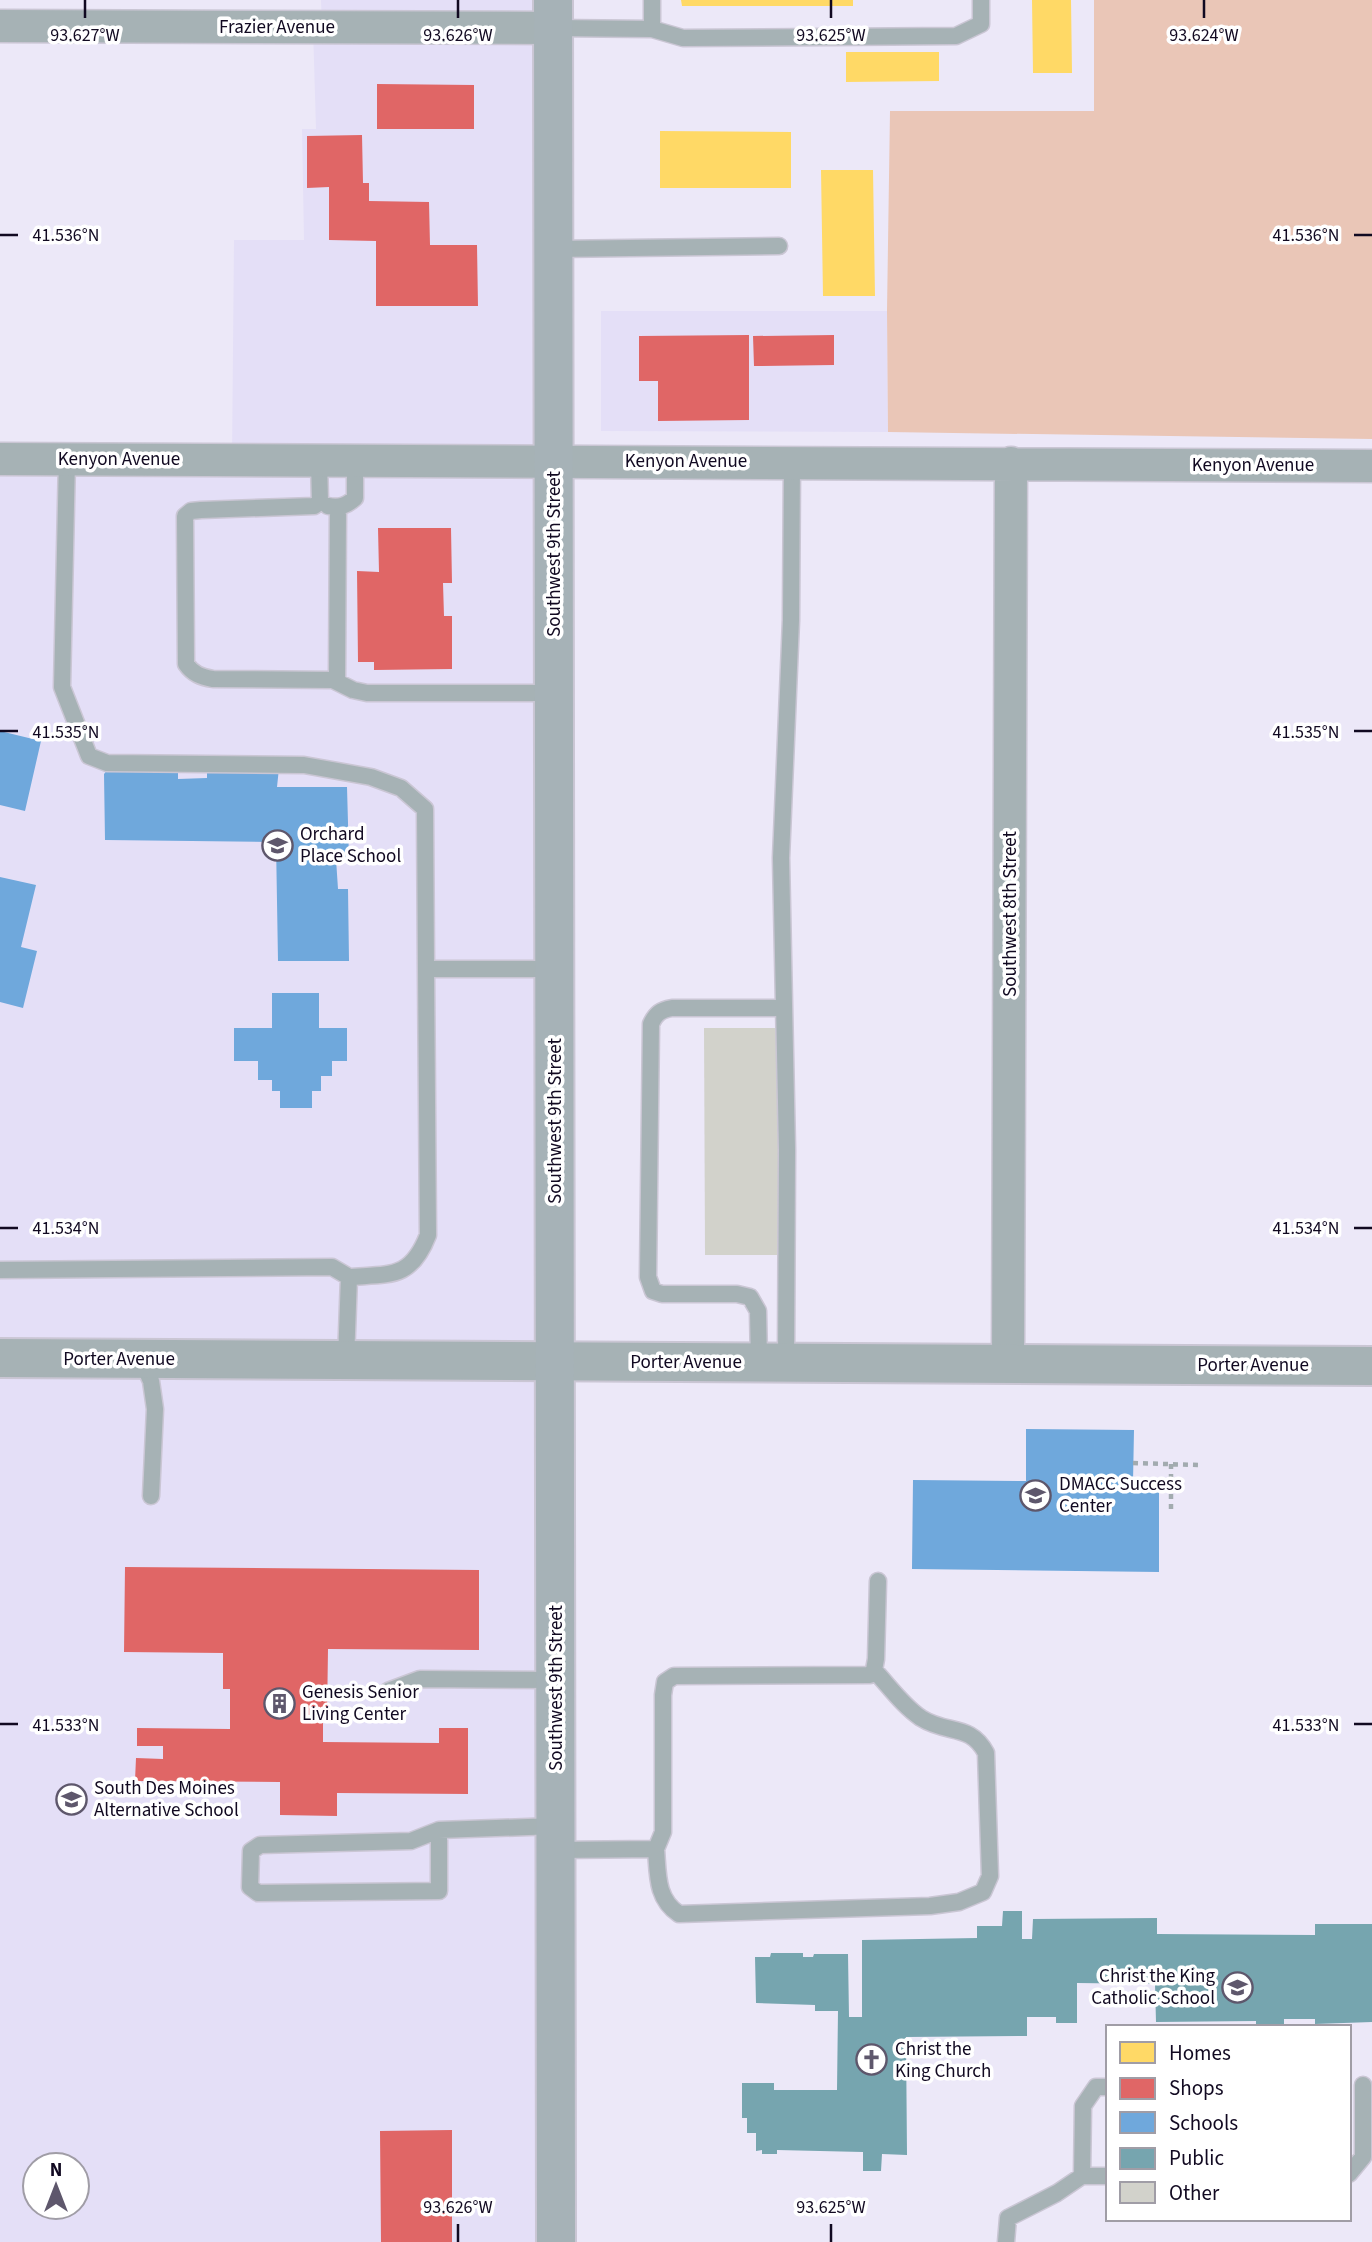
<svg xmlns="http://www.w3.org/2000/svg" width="1372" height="2242" viewBox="0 0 1372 2242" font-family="'Source Sans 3',sans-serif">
	<rect width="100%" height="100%" fill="#ece8f8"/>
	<path fill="#e4dff7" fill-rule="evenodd" d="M321 0H553L556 2242H0V459H232L234 240H304L302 129H316L313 27H322ZM35 2165H77V2207H35Z
		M601 311H887L888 432 601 431Z"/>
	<path fill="#eac6b7" d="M1094 0H1372V439L888 432 887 311 890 111H1094Z"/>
	<path fill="#ffd966" d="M681 0H853V6H682Z
		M1032 0H1071L1072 73H1033Z
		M846 52H939V81L846 82Z
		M660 131 791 132V188H660Z
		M821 170H873L875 296H823Z"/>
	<path fill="#e06666" d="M377 84 474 85V129H377Z
		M362 135 363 183H369V201L429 202 430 245H477L478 306H376V241L329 240V187L307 188V136Z
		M749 335V420L658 421V381H639V336Z
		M834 335V365L754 366 753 336Z
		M378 528H451L452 583H443L444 616H452V669L374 670V662H358L357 571 379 572Z
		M125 1567 479 1570V1650L328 1649 327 1717H323V1742L439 1743V1728H468V1794L337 1793V1816L280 1815V1782L135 1781 136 1758 163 1759V1746H137V1728L230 1729V1689H223V1653L124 1652Z
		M452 2130V2242H381L380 2131Z"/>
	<path fill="#6fa8dc" d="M0 731 41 741 25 811 0 805Z
		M109 768H171L178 773V779L207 778V773L211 768H279L277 787H347L349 859H336L338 889H348L349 961H278L276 842 105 840 104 774Z
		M0 877 36 885 21 947 37 951 23 1008 0 1002Z
		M272 993H319V1028H347V1061H332V1076H321V1091H312V1108H280V1091H272V1080H258V1061H234V1028H272Z
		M1026 1429 1134 1430 1133 1482H1159V1572L912 1569 913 1480 1026 1481Z"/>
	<path fill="#76a5af" d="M1003 1911H1022V1939H1032L1033 1919 1157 1918V1934L1315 1935V1924H1372V2022L1315 2024V2019H1284V2027H1256V2021L1156 2022 1155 1984 1077 1983V2023H1056V2017H1027V2036L906 2037 907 2155 882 2154 881 2171H863V2152L777 2150V2154H762V2150L756 2151V2133H747V2118H742V2083H774V2090H837L838 2011H815V2005L756 2003 755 1957H770L771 1953H803V1957H813L814 1954H848L849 2017H862V1940L977 1938V1926H1002Z"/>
	<path fill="#d2d2cb" d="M704 1028H782L783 1255H705Z"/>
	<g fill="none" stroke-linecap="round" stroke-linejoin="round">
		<defs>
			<path id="service" d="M652 0V29
				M553 28 652 29 683 38 956 36 981 24V0
				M554 249 779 246
				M67 459 62 687 89 756 107 763 304 765 371 777 401 788 425 809 426 969
				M319 460 320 502 314 506 201 510 191 511 185 516 186 664C193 674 201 677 213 679L333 680 353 690 367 693H554
				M328 506C340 508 346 506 355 498V460
				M337 681 338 508
				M0 1270 332 1267 349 1277 346 1360
				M349 1277C391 1274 411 1279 428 1235L426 969H554
				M142 1361 151 1381 155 1409 151 1496
				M759 1362 758 1311 750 1297 737 1294H662L653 1291 648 1277 651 1024C656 1013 661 1010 672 1008H784
				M786 1363 787 1150 781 858 791 620 792 462
				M388 1691 420 1679 555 1680
				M439 1830V1891L258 1893 250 1887 251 1851 260 1845 411 1841 439 1830 556 1826
				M656 1849C658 1874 656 1899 679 1914L930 1906 959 1902 983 1892 990 1876 986 1753C970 1723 948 1735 921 1718 903 1706 889 1686 874 1670
				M556 1850 656 1849 663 1832V1695L665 1682 674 1676 870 1675 874 1670 876 1659 878 1581
				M1349 2174 1363 2157V2085
				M1082 2176H1108
				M1006 2242 1008 2218 1057 2193 1082 2176 1083 2106 1096 2087H1108"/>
			<path id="minor" d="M0 26 553 28
				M0 459 1372 466
				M1008 1364 1011 463"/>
			<path id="tertiary" d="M0 1358 1372 1366"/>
			<path id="secondary" d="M553 0 556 2242"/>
		</defs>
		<use href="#service" stroke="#cac6d4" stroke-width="19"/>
		<use href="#minor" stroke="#cac6d4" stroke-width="35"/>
		<use href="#tertiary" stroke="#cac6d4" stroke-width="42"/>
		<use href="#secondary" stroke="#cac6d4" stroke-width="42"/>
		<path stroke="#a2abaf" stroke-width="4.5" stroke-dasharray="5 5" stroke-linecap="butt" d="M1133 1463 1198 1465
			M1171 1464V1509"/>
		<use href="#service" stroke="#a6b2b5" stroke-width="16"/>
		<use href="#minor" stroke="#a6b2b5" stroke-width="32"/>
		<use href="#tertiary" stroke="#a6b2b5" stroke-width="38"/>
		<use href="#secondary" stroke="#a6b2b7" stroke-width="38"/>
	</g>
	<path fill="none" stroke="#110921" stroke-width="2.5" d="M85 0V18M458 0V18M831 0V18M1204 0V18M0 235H18M1354 235H1372M0 731H18M1354 731H1372M0 1228H18M1354 1228H1372M0 1724H18M1354 1724H1372M458 2224V2242M831 2224V2242"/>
	<defs>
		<symbol id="school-ring" viewBox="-11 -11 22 22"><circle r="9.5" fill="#fff" stroke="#5e576c" stroke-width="1.5"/><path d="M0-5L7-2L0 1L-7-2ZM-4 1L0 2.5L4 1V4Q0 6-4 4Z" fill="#5e576c"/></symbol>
		<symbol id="university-ring" viewBox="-11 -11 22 22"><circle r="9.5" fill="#fff" stroke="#5e576c" stroke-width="1.5"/><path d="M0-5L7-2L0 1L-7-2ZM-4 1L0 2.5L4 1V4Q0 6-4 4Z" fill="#5e576c"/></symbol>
		<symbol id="building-ring" viewBox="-11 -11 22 22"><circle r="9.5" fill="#fff" stroke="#5e576c" stroke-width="1.5"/><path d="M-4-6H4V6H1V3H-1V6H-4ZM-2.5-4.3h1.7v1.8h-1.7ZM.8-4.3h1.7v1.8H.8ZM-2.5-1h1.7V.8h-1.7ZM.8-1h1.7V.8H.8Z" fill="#5e576c"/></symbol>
		<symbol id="church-ring" viewBox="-11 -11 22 22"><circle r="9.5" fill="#fff" stroke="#5e576c" stroke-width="1.5"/><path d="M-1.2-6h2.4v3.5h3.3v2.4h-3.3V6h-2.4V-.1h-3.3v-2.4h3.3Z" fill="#5e576c"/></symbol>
	</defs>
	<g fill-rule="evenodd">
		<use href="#school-ring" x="260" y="828" width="35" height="35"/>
		<use href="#university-ring" x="1018" y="1478" width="35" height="35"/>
		<use href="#building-ring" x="262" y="1686" width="35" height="35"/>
		<use href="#school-ring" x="54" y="1782" width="35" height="35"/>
		<use href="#school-ring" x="1220" y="1970" width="35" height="35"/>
		<use href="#church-ring" x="854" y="2042" width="35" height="35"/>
	</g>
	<g text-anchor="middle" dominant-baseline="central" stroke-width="7" stroke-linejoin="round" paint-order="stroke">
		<g font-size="19" fill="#110921" stroke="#fff">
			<text x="277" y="27">Frazier Avenue</text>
			<text x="119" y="459">Kenyon Avenue</text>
			<text x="686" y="461">Kenyon Avenue</text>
			<text x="1253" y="465">Kenyon Avenue</text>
			<text transform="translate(554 554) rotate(-90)">Southwest 9th Street</text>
			<text transform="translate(1010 914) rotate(-90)">Southwest 8th Street</text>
			<text transform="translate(555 1121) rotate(-90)">Southwest 9th Street</text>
			<text x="119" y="1359">Porter Avenue</text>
			<text x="686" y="1362">Porter Avenue</text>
			<text x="1253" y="1365">Porter Avenue</text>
			<text transform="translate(556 1688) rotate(-90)">Southwest 9th Street</text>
		</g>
		<g font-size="19" fill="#110921" stroke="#fff" text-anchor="start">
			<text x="300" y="834">Orchard<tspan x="300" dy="22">Place School</tspan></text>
			<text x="1059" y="1484">DMACC Success<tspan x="1059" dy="22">Center</tspan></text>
			<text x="302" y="1692">Genesis Senior<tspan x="302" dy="22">Living Center</tspan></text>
			<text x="94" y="1788">South Des Moines<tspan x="94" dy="22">Alternative School</tspan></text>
			<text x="1215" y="1976" text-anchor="end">Christ the King<tspan x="1215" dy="22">Catholic School</tspan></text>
			<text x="895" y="2049">Christ the<tspan x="895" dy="22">King Church</tspan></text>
		</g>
	</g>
	<g font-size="18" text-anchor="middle" fill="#110921" stroke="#fff" stroke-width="7" stroke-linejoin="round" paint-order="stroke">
		<text x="85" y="41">93.627°W</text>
		<text x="458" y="41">93.626°W</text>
		<text x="831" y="41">93.625°W</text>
		<text x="1204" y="41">93.624°W</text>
		<text x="66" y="241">41.536°N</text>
		<text x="1306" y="241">41.536°N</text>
		<text x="66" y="738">41.535°N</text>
		<text x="1306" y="738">41.535°N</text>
		<text x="66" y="1234">41.534°N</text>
		<text x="1306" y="1234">41.534°N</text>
		<text x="66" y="1731">41.533°N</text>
		<text x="1306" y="1731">41.533°N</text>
		<text x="458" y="2213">93.626°W</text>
		<text x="831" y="2213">93.625°W</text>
	</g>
	<rect x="1106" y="2025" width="245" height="196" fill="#ffffff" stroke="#a09da6" stroke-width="2"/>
	<rect x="1120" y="2042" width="35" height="21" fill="#ffd966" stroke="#a09da6" stroke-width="2"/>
	<text x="1169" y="2060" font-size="21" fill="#110921">Homes</text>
	<rect x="1120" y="2078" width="35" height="21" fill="#e06666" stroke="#a09da6" stroke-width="2"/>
	<text x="1169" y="2095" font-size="21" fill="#110921">Shops</text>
	<rect x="1120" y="2112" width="35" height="21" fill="#6fa8dc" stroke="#a09da6" stroke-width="2"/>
	<text x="1169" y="2130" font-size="21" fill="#110921">Schools</text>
	<rect x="1120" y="2148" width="35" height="21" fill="#76a5af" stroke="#a09da6" stroke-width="2"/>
	<text x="1169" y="2165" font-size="21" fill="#110921">Public</text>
	<rect x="1120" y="2182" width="35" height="21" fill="#d2d2cb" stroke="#a09da6" stroke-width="2"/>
	<text x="1169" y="2200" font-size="21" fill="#110921">Other</text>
	<g transform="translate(56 2186)"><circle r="33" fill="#ffffff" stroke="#a09da6" stroke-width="2"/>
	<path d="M0-5L12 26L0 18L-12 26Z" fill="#5e576c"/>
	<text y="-10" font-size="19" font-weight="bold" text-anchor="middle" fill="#110921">N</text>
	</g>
</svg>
